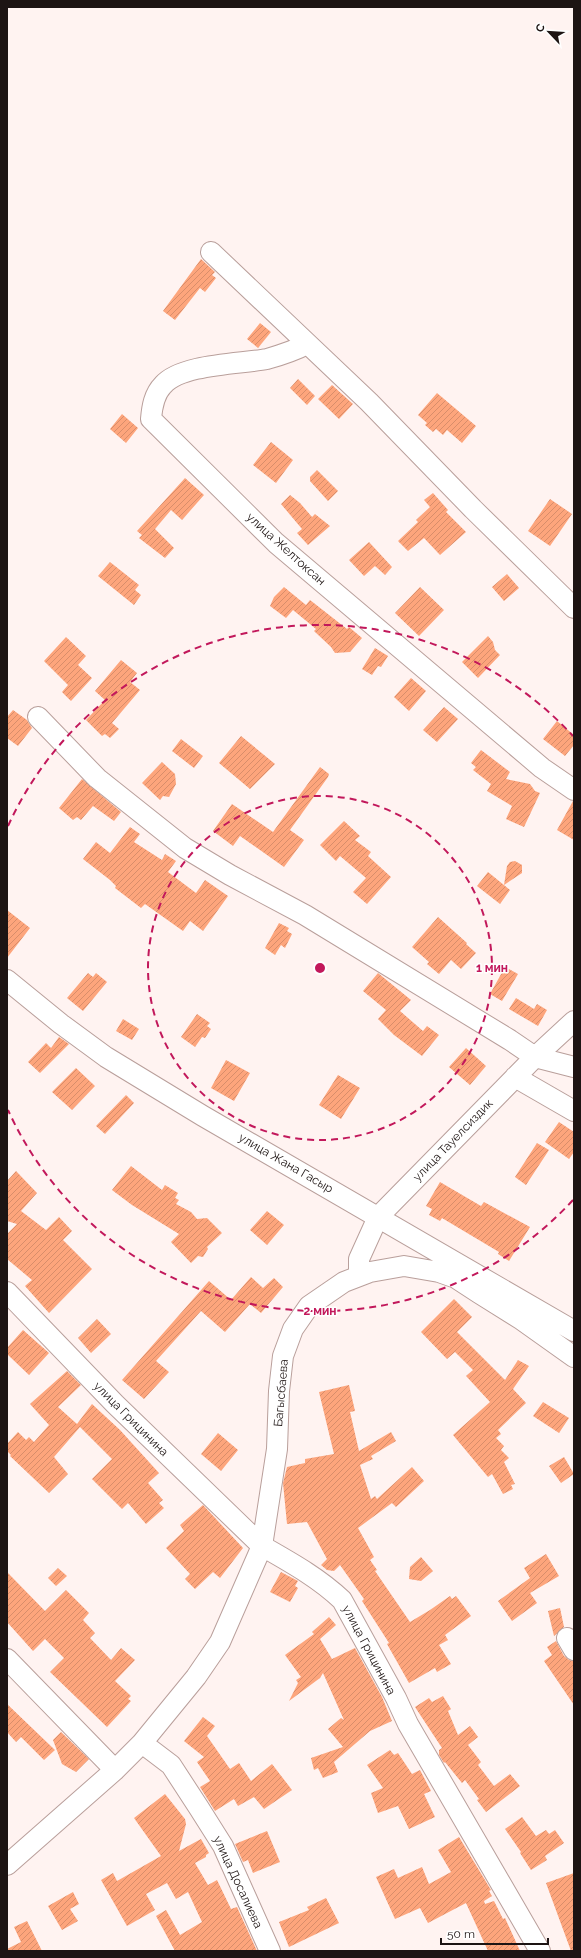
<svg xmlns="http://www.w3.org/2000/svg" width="581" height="1958" viewBox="0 0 581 1958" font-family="Raleway,sans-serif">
	<defs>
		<pattern id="building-hatch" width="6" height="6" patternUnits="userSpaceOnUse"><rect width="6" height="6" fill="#fda57c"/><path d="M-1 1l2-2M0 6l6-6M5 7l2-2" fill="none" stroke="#d88d6a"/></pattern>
	</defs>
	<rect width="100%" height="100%" fill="#fff3f1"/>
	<path fill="url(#building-hatch)" d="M201 259 215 272 212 275 216 278 205 292 200 288 175 320 163 311Z
		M260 323 271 332 258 348 247 339Z
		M298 379 315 396 307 405 290 388Z
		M332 385 353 404 339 419 318 399Z
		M437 393 476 426 462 443 447 430 443 435 436 429 433 432 425 425 427 423 418 415Z
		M122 414 138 428 126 443 110 429Z
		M271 442 293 460 276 483 253 465Z
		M317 470 338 491 328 501 310 481V477Z
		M185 478 204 495 182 520 171 510 155 529 174 548 165 558 139 538 142 535 137 531Z
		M433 493 448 510 446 512 466 532 440 555 424 538 408 551 398 541 418 522 416 520 430 507 424 500Z
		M290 495 300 503 312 517 315 514 330 526 308 545 297 533 302 529 281 504Z
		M550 499 572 514 550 546 528 531Z
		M369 542 392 567 385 575 375 566 364 576 349 560Z
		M110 562 139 585 135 590 141 595 134 605 98 576Z
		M507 574 519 588 504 601 492 587Z
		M284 587 306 605 310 600 347 629 349 627 362 638 350 652 335 653 331 647 314 631 316 629 293 610 286 618 270 606 274 597Z
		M420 587 444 610 419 636 395 613Z
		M488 636 493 642 495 650 500 655 478 678 462 662Z
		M66 637 86 656 78 665 92 678 71 701 62 692 68 685 44 661Z
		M375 648 388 656 381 667 378 666 372 675 362 669Z
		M121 660 137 673 130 682 140 690 112 723 119 729 110 738 105 734 102 736 86 720 105 700 95 691Z
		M411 678 426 691 409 711 394 697Z
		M444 707 458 719 437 742 423 730Z
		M13 710 27 720 32 728 18 746 7 738V717Z
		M557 721 574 735V745L565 756 543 739Z
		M241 736 275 764 250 789 219 763Z
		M181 739 203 756 194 768 172 751Z
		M481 750 510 772 506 779 530 784 535 791 540 793 524 827 506 819 512 806 487 791 491 784 473 770 476 767 471 763Z
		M162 762 175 774 176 784 169 797 163 796 160 800 142 783Z
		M320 767 329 774 328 777 290 830 304 840 284 867 240 836 233 846 213 831 232 804 273 832Z
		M82 779 121 812 114 821 93 806 81 820 77 817 73 820 59 808Z
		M573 801H574V840L557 830Z
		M344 821 360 836 355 840 371 852 368 856 391 877 367 904 353 892 366 878 340 856 336 861 320 845Z
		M130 827 140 834 134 842 162 860 165 854 176 861 168 872 196 893 205 880 228 896 203 931 190 921 183 931 145 904 141 908 115 888 116 886 110 880 83 859 96 842 110 853Z
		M515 861 522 865V873L504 885 507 866 510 862Z
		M488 872 510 890 500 904 477 886Z
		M7 910 30 928 7 958Z
		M438 917 467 943 466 944 476 953 461 969 451 960 439 974 427 964 429 962 412 947Z
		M279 923 289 928 287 931 292 934 285 948 281 945 275 955 265 948Z
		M505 967 518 974 502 1001 490 994Z
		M88 973 93 977 96 973 107 982 83 1011 67 998Z
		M378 973 411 1000 400 1011 423 1031 427 1026 439 1035 422 1056 394 1035 378 1019 386 1010 363 991Z
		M516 998 534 1009 537 1004 547 1010 538 1026 509 1009Z
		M197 1014 210 1023 207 1026 211 1029 205 1038 202 1037 195 1047 181 1037Z
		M123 1019 139 1029 132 1040 116 1031Z
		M59 1037 69 1044 40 1073 28 1062 46 1043 51 1048Z
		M466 1048 486 1066 470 1085 449 1067Z
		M226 1060 250 1073 234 1101 211 1088Z
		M76 1068 95 1086 72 1110 52 1092Z
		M338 1075 360 1088 341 1119 319 1105Z
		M126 1095 134 1103 105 1134 96 1126Z
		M559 1122 574 1132V1152L569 1159 545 1142Z
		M537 1143 549 1150 526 1185 515 1177Z
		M131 1166 162 1190 165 1185 178 1193 175 1198 179 1200 176 1204 191 1212 197 1219 207 1218 222 1233 207 1247 208 1249 203 1257 198 1256 191 1263 171 1242 179 1234 132 1205 112 1190Z
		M16 1171 37 1193 21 1211 46 1230 59 1217 72 1231 63 1240 92 1269 49 1313 25 1286 32 1280 7 1259V1234L17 1224 7 1221V1181Z
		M440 1182 481 1206 484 1202 530 1227 509 1261 498 1254 499 1252 442 1218 440 1221 429 1215 432 1209 426 1206Z
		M267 1211 284 1225 267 1245 250 1230Z
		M251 1277 263 1288 274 1278 283 1287 261 1313 250 1304 225 1332 201 1311 156 1361 169 1372 144 1399 122 1380 209 1281 231 1300Z
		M454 1299 472 1317 457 1332 505 1380 518 1360 529 1366 513 1389 526 1403 498 1430 501 1434 496 1438 504 1446 501 1450 509 1458 504 1462 515 1484 511 1485 513 1489 503 1494 492 1474 488 1477 453 1435 490 1402 466 1376 473 1370 455 1352 447 1359 421 1332Z
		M97 1319 111 1334 91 1353 78 1338Z
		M23 1330 49 1353 29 1375 7 1354V1348Z
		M67 1371 81 1385 58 1407 77 1424 92 1404 120 1430 159 1473 148 1483 163 1500 159 1503 164 1508 146 1524 128 1503 122 1509 92 1479 112 1459 80 1427 54 1457 68 1474 49 1493 10 1456 11 1455 7 1451V1444L18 1432 26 1440 29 1437 34 1442 49 1425 30 1404Z
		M349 1385 355 1411 350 1412 359 1451 391 1432 396 1441 371 1456 373 1459 360 1465 371 1499 375 1496 377 1499 412 1467 424 1481 396 1507 392 1503 358 1528 374 1557 370 1560 377 1570 375 1571 410 1622 430 1610 450 1596 452 1599 456 1596 471 1616 445 1635 448 1640 439 1645 451 1664 437 1672 435 1668 409 1683 387 1644 389 1643 362 1601 364 1599 340 1565 334 1571 327 1570 321 1565 327 1559 307 1522 287 1524 283 1483 287 1467 305 1463V1459L334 1454 319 1392Z
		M543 1402 569 1418 559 1433 533 1416Z
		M218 1433 238 1450 221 1471 201 1454Z
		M564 1457 574 1474 561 1483 549 1466Z
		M203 1505 243 1548 220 1578 213 1572 195 1589 185 1579 190 1574 166 1548 184 1531 180 1525Z
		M546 1554 559 1576 530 1593 537 1603 512 1621 498 1601 530 1578 524 1568Z
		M421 1557 433 1571 421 1581 409 1579 410 1567Z
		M58 1568 67 1576 56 1586 48 1578Z
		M7 1572 45 1611 66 1590 89 1613 83 1620 95 1633 90 1638 111 1660 121 1648 135 1660 115 1681 131 1696 128 1699 131 1701 107 1727 50 1672 64 1658 45 1639 33 1651 7 1622Z
		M281 1572 298 1581 295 1586 298 1588 290 1602 270 1592Z
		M560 1608 564 1627 554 1636 548 1611Z
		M329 1617 336 1625 320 1639 332 1659 355 1648 382 1697 392 1721 370 1731 334 1762 338 1772 323 1778 318 1768 314 1770 311 1758 343 1747 328 1729 341 1718 344 1720 323 1673 320 1678 289 1701 298 1683 296 1680 301 1677 285 1655 314 1634 312 1632Z
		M556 1641 564 1656 569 1660 574 1661V1705L544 1661 552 1655 547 1647Z
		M443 1696 451 1709 448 1711 458 1735 470 1726 478 1737 468 1745 481 1762 478 1765 494 1786 510 1774 520 1786 486 1812 477 1800 479 1799 465 1780 462 1783 445 1762 444 1763 439 1755V1750L442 1748 415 1707 429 1698 432 1702Z
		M7 1704 55 1750 44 1760 21 1737 16 1742 7 1732Z
		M203 1717 215 1726 207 1736 230 1769 239 1763 251 1781 272 1764 292 1790 264 1809 254 1797 238 1806 234 1799 215 1811 200 1787 210 1781 197 1762 204 1757 184 1741Z
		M61 1732 89 1759 76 1772 62 1764 53 1740Z
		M390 1750 394 1755 398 1753 412 1774 420 1770 431 1791 424 1794 435 1817 409 1829 398 1806 378 1813 371 1793 383 1788 367 1765Z
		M165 1794 185 1819 186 1824 179 1851 201 1839 209 1853 206 1855V1857L195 1863 208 1885 217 1880 231 1909 237 1907 257 1951H175L156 1916 166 1910 180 1935 202 1922 188 1892 176 1899 167 1883 146 1894 155 1910 127 1926 101 1880 113 1873 117 1881 161 1856 134 1818Z
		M522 1817 536 1836 546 1830 549 1834 555 1830 564 1843 545 1856 547 1860 531 1870 520 1853 521 1852 505 1829Z
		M267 1831 280 1862 253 1873 248 1860 243 1862 235 1844Z
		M459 1837 491 1890 489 1891 492 1896 484 1901 485 1904 494 1901 503 1919 505 1918 520 1951H488L466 1903 428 1923 420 1908 395 1919 376 1877 394 1869 398 1878 422 1867 429 1884 451 1872 438 1850Z
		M574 1873V1951H571L546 1883Z
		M73 1892 79 1904 70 1909 78 1921 62 1930 48 1906Z
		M326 1898 339 1923 289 1947 279 1922 309 1910 307 1907Z
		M27 1921 42 1951H7V1949L21 1942 14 1927Z"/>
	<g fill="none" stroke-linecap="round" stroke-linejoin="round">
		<defs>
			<path id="minor" d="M211 252 369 402 473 509 574 608
				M307 344C294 351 281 355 267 359 240 364 181 364 163 385 154 394 152 407 151 419L276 543 542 768 574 790
				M38 717 97 778 185 848 230 875 305 915 510 1040 535 1057 574 1067
				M7 980 61 1024 106 1057 203 1116 574 1331
				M515 1077 574 1111
				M359 1275V1259L378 1217 535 1057 574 1021
				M7 1292 115 1404 262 1546C290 1562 319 1578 342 1600L396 1698 408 1724 540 1951
				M567 1638 574 1650
				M7 1659 115 1770
				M142 1743 171 1765 199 1808 223 1846 270 1951
				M7 1865 115 1770 142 1743 196 1677 220 1642 262 1546 277 1449 279 1391 283 1356 293 1329 309 1306 344 1282 370 1272 404 1266 439 1272 456 1278 479 1293 522 1320 574 1357"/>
		</defs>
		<use href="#minor" stroke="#b99f9b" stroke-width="22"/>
		<use href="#minor" stroke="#fff" stroke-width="20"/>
	</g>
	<g fill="none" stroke="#c2185b" stroke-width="2" stroke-dasharray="7 5">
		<circle cx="320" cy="968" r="172"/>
		<path d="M573 1200A343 343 0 0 1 8 1110M8 826A343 343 0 0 1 573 736"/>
	</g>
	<g text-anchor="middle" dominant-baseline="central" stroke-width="3" stroke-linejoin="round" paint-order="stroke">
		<g font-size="12" fill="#1d1413" stroke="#fff">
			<text transform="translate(286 549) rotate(42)">улица Желтоксан</text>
			<text transform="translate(453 1140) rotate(-46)">улица Тауелсиздик</text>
			<text transform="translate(286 1163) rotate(30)">улица Жана Гасыр</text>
			<text transform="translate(281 1393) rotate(-85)">Багысбаева</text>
			<text transform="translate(131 1419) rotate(45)">улица Грицинина</text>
			<text transform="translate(369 1650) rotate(62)">улица Грицинина</text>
			<text transform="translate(238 1882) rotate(65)">улица Досалиева</text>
		</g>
	</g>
	<circle cx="320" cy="968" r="6" fill="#c2185b" stroke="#fff" stroke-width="2"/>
	<g font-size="12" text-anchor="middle" font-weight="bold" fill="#c2185b" stroke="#fff" stroke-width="3" stroke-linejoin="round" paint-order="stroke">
		<text x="492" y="972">1 мин</text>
		<text x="320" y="1315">2 мин</text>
	</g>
	<rect width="581" height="1958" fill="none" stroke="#1d1413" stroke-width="16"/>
	<g transform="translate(549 32) rotate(295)" stroke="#ffffff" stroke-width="3" paint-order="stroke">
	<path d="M0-3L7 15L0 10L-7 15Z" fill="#1d1413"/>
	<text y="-6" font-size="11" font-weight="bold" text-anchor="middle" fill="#1d1413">С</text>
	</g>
	<path d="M441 1938v6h107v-6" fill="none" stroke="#1d1413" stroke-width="2"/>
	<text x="447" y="1938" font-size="12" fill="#1d1413" stroke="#ffffff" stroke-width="3" paint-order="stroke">50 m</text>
</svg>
